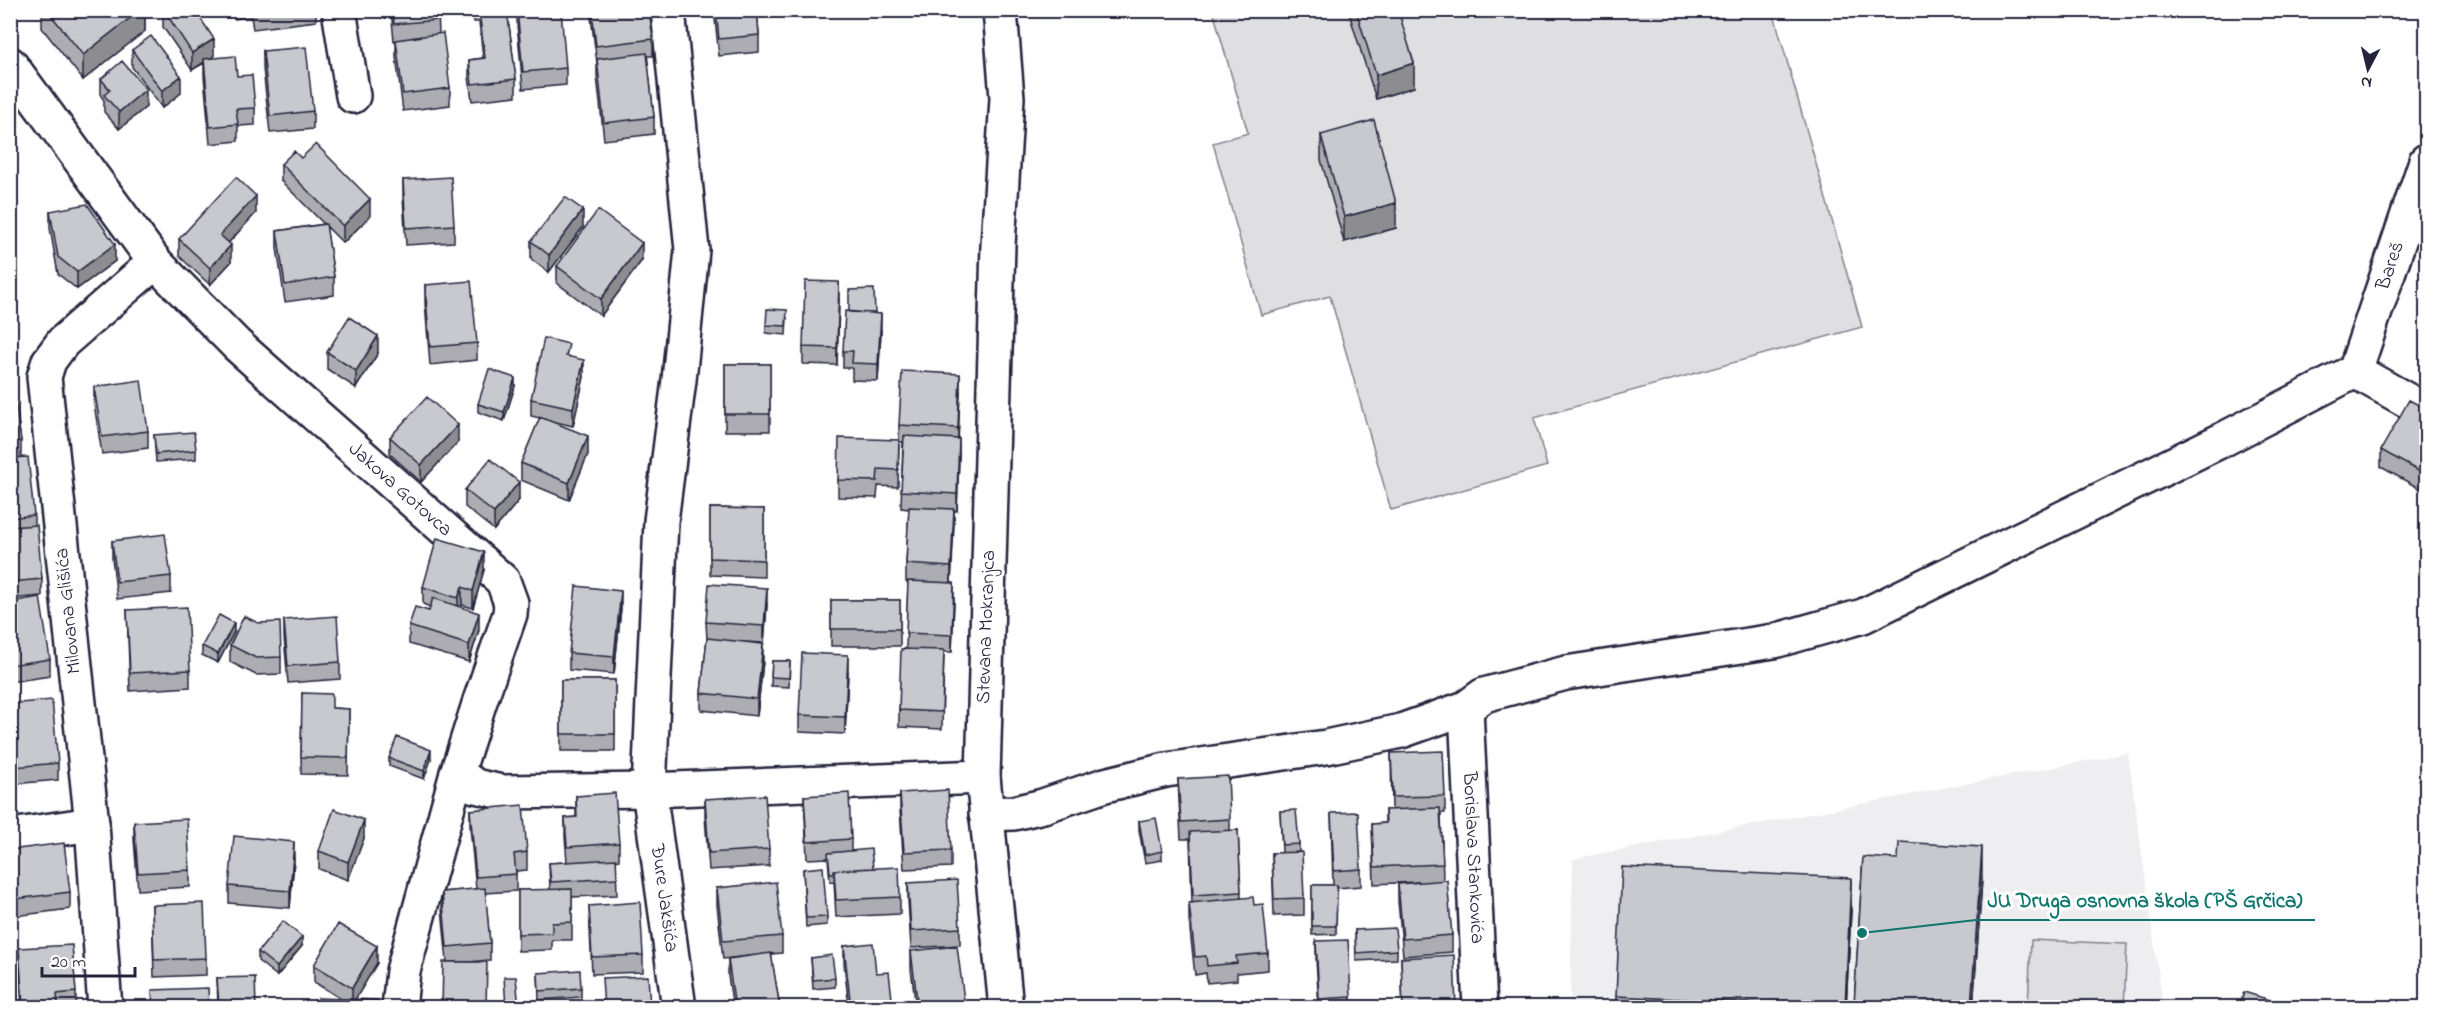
<svg xmlns="http://www.w3.org/2000/svg" width="2437" height="1018" viewBox="0 0 2437 1018" font-family="'Indie Flower',sans-serif">
	<rect width="100%" height="100%" fill="#fff"/>
	<filter id="ink" filterUnits="userSpaceOnUse"><feTurbulence type="fractalNoise" baseFrequency=".0167" numOctaves="2"/><feDisplacementMap in="SourceGraphic" scale="12" xChannelSelector="R" yChannelSelector="G"/><feConvolveMatrix kernelMatrix="1 2 1 2 8 2 1 2 1" color-interpolation-filters="sRGB"/></filter>
	<g filter="url(#ink)">
		<path fill="#eeeef1" d="M2128 753 2163 1007 1570 1008 1573 859Z"/>
		<path fill="#dfdfe2" stroke="#80808e" stroke-width="1.5" d="M1213 11H1773L1862 327 1534 418 1547 466 1391 510 1330 296 1261 315 1213 143 1248 133Z
			M2031 940 2127 944 2124 1007H2028Z"/>
		<g fill="none" stroke-linecap="round" stroke-linejoin="round">
			<defs>
				<g id="minor">
					<path d="M339 10 353 96"/>
					<path d="M668 10 692 250 679 380 661 521 649 790 983 777"/>
					<path d="M1000 10 1007 98 998 245 983 777 1006 1008"/>
					<path id="s1" d="M10 64 155 262 237 345 503 581 511 603 510 614 480 701 457 773 403 971 399 1008"/>
					<path id="s2" d="M2355 371 2426 161"/>
					<path d="M2355 371 2426 411"/>
					<path id="s3" d="M1466 708 1480 1008"/>
					<path id="s4" d="M457 773 475 786 502 792 649 790 679 1008"/>
					<path d="M986 814 1014 813 1043 806 1105 785 1166 770 1326 747 1401 731 1466 708 1484 695 1566 673 1774 641 1863 616 2224 439 2355 371"/>
					<path d="M10 836 92 824"/>
					<path d="M105 1008 92 824 44 377 49 361 63 342 155 262"/>
				</g>
			</defs>
			<use href="#minor" stroke="#22223b" stroke-width="38"/>
			<use href="#minor" stroke="#fff" stroke-width="33"/>
		</g>
		<path fill="#acacb2" stroke="#22223b" stroke-width="1.5" d="M42 10H145V31L83 80 42 28Z
			M163 10H195L214 56 211 58 237 76 255 108V125L238 126V141L210 144 204 76V63L192 70 163 27Z
			M233 10H316V21L253 29 251 17 234 19Z
			M391 10H438L439 34 450 88V105L403 111 396 57V41H394Z
			M473 10H507L516 79V96L472 101 469 77V60L483 58 479 22H474Z
			M517 10 566 68V85L523 89 517 24Z
			M590 10H649L653 39V56H647L654 117V134L604 140 597 76V63Z
			M714 10H757L759 35V52L719 56Z
			M1348 10H1398L1414 87 1376 99Z
			M132 50 181 93 162 108 132 67Z
			M263 51 313 111V129L270 133 263 68Z
			M101 79 146 107 119 129 104 112V100L101 96Z
			M1321 135 1396 228 1344 242 1321 160Z
			M301 158 370 216 343 243 326 226 334 277V295L285 302 277 248V231L324 224 281 181V164Z
			M403 180 454 225V242L406 245 403 197Z
			M50 211 115 261 77 289 58 274 50 228Z
			M256 213 228 243 231 262 210 285 179 256V239Z
			M583 227 549 272 531 259V241Z
			M642 260 601 316 557 283V266Z
			M425 285 477 343V360L430 365 425 303Z
			M839 300 837 365 803 364V347Z
			M875 313 881 331 878 381 852 380V368H843V351Z
			M787 318 786 335 766 333V325Z
			M10 339 16 389V405L21 441V457L34 515V525L42 579V596L10 599Z
			M327 352 378 353 356 388 327 369Z
			M569 356 584 377 573 426 547 420 588 454 569 500 521 480V463L540 418 531 416V399Z
			M725 364H770V431H725Z
			M515 386 504 421 478 412V404Z
			M94 387 148 431V448L102 454 94 404Z
			M960 391 958 439 959 456 957 511H954L951 583 954 600 952 652H944L942 729 899 727V710L906 649 908 582H906V564L909 509 901 508 903 442H899V425Z
			M2427 409V481L2422 490 2381 467V450Z
			M154 435 196 450V459L156 462Z
			M390 437 458 442 421 482 390 454Z
			M899 440 898 487 878 486 877 498 838 497V480Z
			M465 490 519 500 494 530 465 507Z
			M710 508 764 509V577L710 575Z
			M112 541 171 576V593L117 599 112 558Z
			M484 570 473 608 462 605 461 607 479 630 469 662 409 644V626L429 611 430 607 423 604V587Z
			M831 600H900V646H831Z
			M10 602 50 659V676L10 682Z
			M767 605 764 643 745 642 763 661 757 716 701 710V693L707 639 706 622Z
			M621 608 614 674 569 670V653Z
			M127 610 190 670V687L130 691Z
			M284 620 340 662V679L288 683 284 637Z
			M258 623 281 657V674L256 675 230 662V645Z
			M234 632 218 663 202 655V646Z
			M772 661H790L789 687 771 686Z
			M848 672 845 734 799 732V715Z
			M561 680H615V751H561Z
			M302 693 332 708 349 709 348 775 301 774Z
			M10 704 58 763V780L13 784 10 762Z
			M1391 753 1445 796V813H1441L1443 880 1452 935V952L1403 956 1398 901V884L1419 882 1374 884 1372 824 1385 823V810H1392Z
			M389 758 431 759 424 779 389 766Z
			M1178 779 1230 819V831L1238 830 1241 898 1254 905 1268 953V970L1237 973V980L1207 983 1206 973 1195 975 1189 921V903H1192L1190 839H1181Z
			M900 793 951 850V867L904 869 900 810Z
			M576 796 619 843V860L616 861 617 895 572 897V940H552V950L518 951V890H550L549 863 567 862 565 836V818L576 817Z
			M804 796 851 839V851L873 868 900 897V914L836 917 834 881 830 882 828 858 807 859Z
			M705 799 769 849V866L709 870 705 817Z
			M470 810 527 852V870L516 871V891L485 893 490 943V960L469 962H447L442 909V892L476 889 470 827Z
			M1280 811 1299 844V852L1304 898V915L1274 916 1272 853H1282Z
			M1331 813 1361 869V886L1337 888 1336 934 1312 935V885H1333Z
			M1139 821 1162 851V860L1145 863 1139 830Z
			M134 822 190 870V887L138 890 134 839Z
			M364 838 348 880 319 869V851Z
			M10 850 70 892V909L15 916 10 878Z
			M1863 857 1982 879 1973 1008H1854Z
			M294 859 290 908 229 903V886Z
			M803 869 827 917V925L806 927Z
			M908 883 960 928V945L911 948 908 900Z
			M717 888 782 936V953L771 954 780 1008H733L728 976V959L749 956 723 959 717 905Z
			M152 905 206 958V975L154 977Z
			M589 906 643 955V972L592 974Z
			M1851 910 1846 1008H1616V996Z
			M1355 930 1397 950V959L1356 961Z
			M1316 941 1351 997V1008H1319L1316 959Z
			M302 946 277 976 258 961V952Z
			M844 946 876 973 893 1008H849L844 963Z
			M19 948 76 992V1008H22L19 965Z
			M911 951 965 1008H916L911 969Z
			M811 958 835 978V987L813 989Z
			M1401 958 1456 1008H1403Z
			M377 963 355 999H341L314 982V965Z
			M538 973 581 988V997L539 1000Z
			M217 978 256 1008H218Z"/>
		<path fill="#8c8c91" stroke="#22223b" stroke-width="1.5" d="M140 10H145V31L83 80V55Z
			M214 39V56L192 70V53Z
			M1414 63V87L1376 99V75Z
			M181 76V93L162 108V91Z
			M146 89V107L119 129V112Z
			M256 196V213L220 252V235Z
			M370 199V216L343 243V226Z
			M1396 203V228L1344 242V217Z
			M583 210V227L549 272V255Z
			M642 243V260L601 316V299Z
			M115 244V261L77 289V272Z
			M231 245V262L210 285V268Z
			M839 282V300L837 365V348Z
			M881 314V331L878 381V364Z
			M378 336V353L356 388V371Z
			M584 360V377L573 426V408Z
			M960 374V391L958 445V428Z
			M515 378V386L504 421V412Z
			M458 425V442L421 482V465Z
			M588 436V454L569 500V483Z
			M959 439V456L957 511V494Z
			M2427 464V481L2422 490V473Z
			M519 482V500L494 530V513Z
			M954 509V526L951 584V567Z
			M484 552V570L473 608V591Z
			M954 583V600L952 652V635Z
			M462 587V605L458 615V598Z
			M767 588V605L764 643V626Z
			M621 591V608L614 674V657Z
			M479 613V630L469 662V645Z
			M234 623V632L218 663V654Z
			M763 644V661L757 716V699Z
			M848 655V672L845 734V717Z
			M431 750V759L424 779V771Z
			M364 820V838L348 880V862Z
			M294 842V859L290 908V891Z
			M1982 847V879L1973 1008H1971Z
			M1851 878V910L1846 1008H1845Z
			M302 937V946L277 976V967Z
			M377 946V963L352 1005V988Z"/>
		<path fill="#c8c8cf" stroke="#22223b" stroke-width="1.5" d="M47 10H140L83 55Z
			M164 10H195L214 39 192 53Z
			M393 10H438L439 20 394 24Z
			M487 10H507L516 79 472 84 469 60 485 58 479 11Z
			M517 10H561L566 68 523 72Z
			M592 10H649L653 39 596 46Z
			M716 10H757L759 35 719 39Z
			M1356 10H1398L1414 63 1376 75Z
			M443 33 450 88 403 94 396 40Z
			M151 36 181 76 162 91 132 50Z
			M306 47 313 111 270 116 263 51Z
			M647 53 654 117 604 123 597 59Z
			M235 56 237 76 252 75 255 108 236 109 238 124 210 127 204 59Z
			M122 61 146 89 119 112 104 95 110 90 101 79Z
			M1374 120 1396 203 1344 217 1321 135Z
			M316 144 370 199 343 226 281 164 294 151 301 158Z
			M236 177 256 196 220 235 231 245 210 268 179 239Z
			M451 177 454 225 406 228 403 180Z
			M565 197 583 210 549 255 531 241Z
			M87 204 115 244 77 272 58 257 50 211Z
			M598 210 642 243 601 299 557 266Z
			M326 224 334 277 285 285 277 231Z
			M471 281 477 343 430 347 425 285Z
			M805 281 839 282 837 348 803 347Z
			M874 289 875 313 849 312V290Z
			M767 309 787 310 786 326 766 325Z
			M845 311 881 314 878 364 852 363 853 351H843Z
			M349 317 378 336 356 371 327 352Z
			M544 338 569 344 566 356 584 360 573 408 531 399Z
			M10 339 16 389 10 390Z
			M725 364H770V414H725Z
			M489 369 515 378 504 412 478 404Z
			M902 371 960 374 958 428 899 425Z
			M141 380 148 431 102 437 94 387Z
			M427 397 458 425 421 465 390 437Z
			M2409 400 2427 409V464L2422 473 2381 450Z
			M10 401H15L21 441 10 442Z
			M540 417 588 436 569 483 521 463Z
			M194 432 196 450 156 454 154 435Z
			M904 436 959 439 957 494 901 491Z
			M839 438 899 440 898 470 878 469 877 481 838 480Z
			M28 457 34 515 10 518V458Z
			M490 459 519 482 494 513 465 490Z
			M909 507 954 509 951 567 906 564Z
			M710 508 764 509V560L710 558Z
			M37 525 42 579 10 582V527Z
			M165 534 171 576 117 582 112 541Z
			M437 538 484 552 473 591 462 587 458 598 423 587Z
			M908 581 954 583 952 635 906 633Z
			M709 584 767 588 764 626 706 622Z
			M576 586 621 591 614 657 569 653Z
			M40 597 50 659 10 665V602Z
			M433 598 479 613 469 645 409 626 415 607 429 611Z
			M831 600H900V629H831Z
			M187 607 190 670 130 673 127 610Z
			M219 615 234 623 218 654 202 646Z
			M244 616 258 623 280 622 281 657 256 658 230 645Z
			M337 616 340 662 288 666 284 620Z
			M707 638 763 644 757 699 701 693Z
			M901 649 944 650 942 712 899 710Z
			M802 653 848 655 845 717 799 715Z
			M772 661H790L789 678 771 677Z
			M561 680H615V734H561Z
			M302 693 332 694V708L349 709 348 758 301 757Z
			M52 700 58 763 13 767 10 745V704Z
			M397 737 431 750 424 771 389 758Z
			M1443 751 1445 796 1393 797 1391 753Z
			M1228 776 1230 819 1181 822 1178 779Z
			M948 790 951 850 904 852 900 793Z
			M615 793 619 843 567 847 565 818 577 817 576 796Z
			M849 793 851 839 807 842 804 796Z
			M765 795 769 849 709 853 705 799Z
			M523 805 527 852 514 854 516 874 476 877 470 810Z
			M1440 808 1443 864 1374 867 1372 824 1386 823 1385 810Z
			M334 809 364 820 348 862 319 851Z
			M1296 810 1299 844 1282 845 1280 811Z
			M1358 812 1361 869 1334 871 1331 813Z
			M1156 818 1162 851 1145 855 1139 821Z
			M187 819 190 870 138 873 134 822Z
			M1238 830 1241 892 1193 895 1190 832Z
			M234 836 294 842 290 891 229 886Z
			M1899 842 1982 847 1971 1008H1892L1854 1005 1863 857 1898 859Z
			M64 843 70 892 15 899 10 861V850Z
			M871 849 873 868 834 870V873H830L828 853Z
			M1302 852 1304 898 1274 899 1272 853Z
			M616 859 617 878 551 882 549 863Z
			M823 867 827 917 806 918 803 869Z
			M899 867 900 897 836 900 834 870Z
			M1622 867 1851 878 1845 1007 1616 996Z
			M957 880 960 928 911 931 908 883Z
			M1447 880 1452 935 1403 939 1398 884Z
			M776 882 782 936 723 941 717 888Z
			M1312 885H1337L1336 926H1312Z
			M485 888 490 943 447 947 442 892Z
			M572 889V922L552 923V933L518 934V890Z
			M1253 897 1254 905 1263 904 1268 953 1236 956 1237 963 1207 966 1206 956 1195 957 1189 903Z
			M640 902 643 955 592 957 589 906Z
			M204 903 206 958 154 960 152 905Z
			M283 921 302 937 277 967 258 952Z
			M338 924 377 946 352 988 314 965Z
			M1395 928 1397 950 1356 953 1355 930Z
			M1348 940 1351 997 1319 999 1316 941Z
			M873 943 876 973 889 972 893 1008H851L844 946Z
			M72 945 76 992 57 994 58 1004 23 1006 19 948Z
			M957 946 965 1008H918L911 951Z
			M771 953 780 1008H735L728 959Z
			M832 955 835 978 813 980 811 958Z
			M1454 955 1456 1008H1403L1401 958Z
			M443 962H487L486 1008H442Z
			M580 970 581 988 539 991 538 973Z
			M648 976 650 1008H604L602 978Z
			M255 977 256 1008H231V1005L219 1006 217 978Z
			M504 977H516L519 1008H506Z
			M208 988 209 1008H153L152 990Z
			M2244 992 2296 1008H2239Z
			M318 998 377 1000V1008H318Z"/>
	</g>
	<g text-anchor="middle" dominant-baseline="central" stroke-width="6" stroke-linejoin="round" paint-order="stroke">
		<g font-size="20" fill="#22223b" stroke="#fff">
			<text stroke="none"><textPath href="#s2" startOffset="111">Bareš</textPath></text>
			<text stroke="none"><textPath href="#s1" startOffset="580">Jakova Gotovca</textPath></text>
			<text transform="translate(69 611) rotate(-96)">Milovana Glišića</text>
			<text transform="translate(987 627) rotate(-88)">Stevana Mokranjca</text>
			<text stroke="none"><textPath href="#s3" startOffset="150">Borislava Stankovića</textPath></text>
			<text stroke="none"><textPath href="#s4" startOffset="306">Đure Jakšića</textPath></text>
		</g>
	</g>
	<path fill="none" stroke="#0f766e" stroke-width="2" d="M1862 933L1976 920H2315"/>
	<circle fill="#0f766e" stroke="#fff" stroke-width="2" cx="1862" cy="933" r="6"/>
	<g font-size="21" text-anchor="middle" font-weight="bold" fill="#0f766e" stroke="#fff" stroke-width="6" stroke-linejoin="round" paint-order="stroke">
		<text x="2145" y="907">JU Druga osnovna škola (PŠ Grčica)</text>
	</g>
	<rect width="2437" height="1018" fill="none" stroke="#fff" stroke-width="36"/>
	<rect x="18" y="18" width="2401" height="982" fill="none" stroke="#22223b" stroke-width="2" filter="url(#ink)"/>
	<g transform="translate(2368 69) rotate(187)" stroke="#ffffff" stroke-width="4.5" paint-order="stroke">
	<path d="M0-4.5L10 22L0 15L-10 22Z" fill="#22223b"/>
	<text y="-9" font-size="16" font-weight="bold" text-anchor="middle" fill="#22223b">N</text>
	</g>
	<path d="M42 967v9h93v-9" fill="none" stroke="#22223b" stroke-width="3"/>
	<text x="51" y="967" font-size="18" fill="#22223b" stroke="#ffffff" stroke-width="4.5" paint-order="stroke">20 m</text>
</svg>
